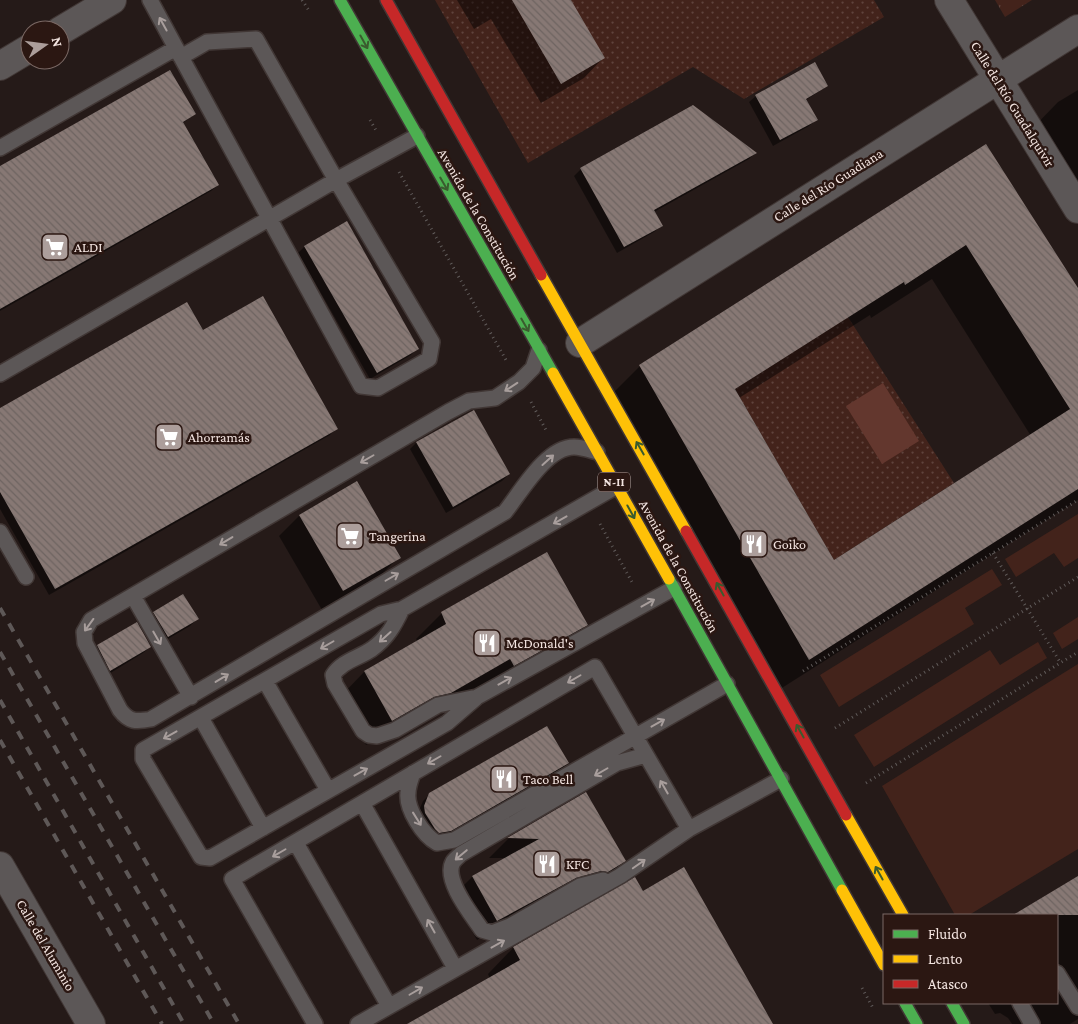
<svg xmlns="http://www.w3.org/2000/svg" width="1078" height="1024" viewBox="0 0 1078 1024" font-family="'Crimson Pro',serif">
	<defs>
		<pattern id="park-tufts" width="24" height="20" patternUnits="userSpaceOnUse" patternTransform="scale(1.25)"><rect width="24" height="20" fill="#43231b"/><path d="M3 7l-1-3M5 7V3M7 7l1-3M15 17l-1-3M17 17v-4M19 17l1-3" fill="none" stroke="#5f433c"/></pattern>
		<pattern id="garden-dots" width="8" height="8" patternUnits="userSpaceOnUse" patternTransform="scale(1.25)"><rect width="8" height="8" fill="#43231b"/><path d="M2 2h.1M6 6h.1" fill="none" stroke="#5f433c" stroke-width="1.8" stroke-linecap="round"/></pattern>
		<pattern id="building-back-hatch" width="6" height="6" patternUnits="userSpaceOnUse" patternTransform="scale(1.25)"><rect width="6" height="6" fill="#877874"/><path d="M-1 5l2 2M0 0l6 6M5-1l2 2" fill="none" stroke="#6e6461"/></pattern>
	</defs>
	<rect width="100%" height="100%" fill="#251a18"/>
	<path fill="#43231b" d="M1078 514V558L1064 567 1054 553 1016 577 1005 559Z
		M992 569 1002 585 965 608 974 624 839 707 820 675Z
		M1078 617V639L1062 649 1053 633Z
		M1038 642 1047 658 874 767 854 735 990 650 1000 665Z
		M1078 664V849L969 915H955L882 786Z"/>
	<path fill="url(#park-tufts)" d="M995 0H1032L1005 17Z"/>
	<path fill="url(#garden-dots)" d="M435 0H874L884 17 744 99 693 67 528 163Z
		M848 317 954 483 834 560 735 389Z"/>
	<path fill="#63372e" d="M883 383 919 441 882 464 846 406Z"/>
	<path fill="#0007" fill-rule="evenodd" d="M457 0H570L603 58 584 78 541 103 491 19 474 29Z
		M827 86 806 100 816 120 809 126 773 146 749 102 756 96Z
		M1078 90V223L1024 137 1058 102Z
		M194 114 182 124 218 185 211 191 0 311V167Z
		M986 146 1078 291V500L774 693 606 400 640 366ZM932 279 1031 436 833 562 739 398 870 315 871 318Z
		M755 153 749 159 654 212 661 226 654 232 617 253 574 176 581 169Z
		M304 247 417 348 411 355 370 379 298 253Z
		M203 332 336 428 330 435 49 595 0 509V410Z
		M416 443 509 474 502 481 446 513 410 449Z
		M299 516 399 557 379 577 322 610 279 536Z
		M154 613 197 619 190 626 161 643 147 620Z
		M442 613 586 625 561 650 488 690 484 684 424 718 407 722 366 745 339 698 364 672 418 642 416 639Z
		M136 623 150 647 143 653 104 677 91 653 98 646Z
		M568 763 561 770 443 837 428 836 418 813 423 801 430 794Z
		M585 794 624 861 604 881 554 897 477 940 452 897 472 877 507 858H489L508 839Z
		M1078 878V1019L1070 1024H1012L1008 1018 1000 1013 995 1014 988 1003H1057V915H1023L1033 904Z
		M634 879 642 893 771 1024H410L490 979 488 974 513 948Z"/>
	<path fill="url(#building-back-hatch)" fill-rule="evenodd" d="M512 0H571L605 58 561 84Z
		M815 62 828 86 806 99 818 120 780 140 755 95Z
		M170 70 196 114 183 122 219 185 0 309V166Z
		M693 105 757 153 654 210 663 226 624 247 580 168Z
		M986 144 1078 288V489L809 660 639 365ZM966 245 1070 409 834 560 735 389 904 282 905 285Z
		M347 221 419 349 377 373 304 246Z
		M263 296 338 429 55 589 0 492V408L187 302 203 330Z
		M474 410 510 474 453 507 416 442Z
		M357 481 401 558 343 591 299 515Z
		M547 552 588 625 514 666 510 659 451 693 434 697 392 721 364 671 446 624 441 612Z
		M183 594 199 619 168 637 153 612Z
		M137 622 151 647 110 671 97 645Z
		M547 726 569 763 451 831 439 833 435 829 425 813 424 806 429 793Z
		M586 792 626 861 608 872 601 871 576 878 497 921 472 876 539 839 507 838Z
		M684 867 773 1024H407L520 960 513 947 635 877 643 891Z
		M1078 876V915H1013Z"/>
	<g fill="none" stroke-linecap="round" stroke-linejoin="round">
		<defs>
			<path id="lane" d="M150 0 176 48
				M256 39 336 180 432 342 429 359 378 388 361 386 181 57 207 42Z
				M0 148 176 48 181 57
				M539 350 533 368 519 382 495 398 469 401 448 412 91 620 84 632 85 643 120 710C129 722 136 722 151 719L505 512C521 492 546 447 574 447 581 447 590 450 597 452
				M0 374 336 180 417 136
				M617 486 402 609C394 626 387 638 372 649 359 658 342 661 333 675L335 684 363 731 369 735 377 736 395 730 438 705 477 697 674 588
				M0 532 26 577
				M133 596 191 697
				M402 609 381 614 143 750V759L201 857 210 858 447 723 476 698
				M265 681 328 790
				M201 718 263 828
				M413 773C411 779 408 786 408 793 406 809 423 835 437 843L454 840 727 684
				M362 803 455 968
				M296 843 389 1006
				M603 880 580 886 510 926 492 933 482 930C472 915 443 880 453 862 455 859 459 856 461 854L617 763 646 755
				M1057 973 1078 1007
				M1020 1003 1032 1024
				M315 1024 232 879 595 667 689 829
				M358 1024 620 876 689 829 781 779"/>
			<path id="street" d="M949 0 1078 209
				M60 31 112 0
				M0 66 30 48
				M580 343 1078 29
				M0 866 91 1024"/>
			<path id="fast" d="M340 0 553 373
				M669 579 842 890
				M905 1003 917 1024
				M952 1003 964 1024"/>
			<path id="slow" d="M541 275 686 531
				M553 373 669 579
				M846 815 903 915
				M842 890 884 965"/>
			<path id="jam" d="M386 0 541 275
				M686 531 846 815"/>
		</defs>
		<use href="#lane" stroke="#413735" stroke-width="18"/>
		<use href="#street" stroke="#413735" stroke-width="30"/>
		<use href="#fast" stroke="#413735" stroke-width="14"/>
		<use href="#slow" stroke="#413735" stroke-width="14"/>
		<use href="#jam" stroke="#413735" stroke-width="14"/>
		<path stroke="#605b5a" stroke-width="3" stroke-dasharray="1 4" stroke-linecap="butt" d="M302 0 310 12
			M370 120 377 132
			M399 172 506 360
			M531 402 547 432
			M600 524 633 584
			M993 553 1060 662
			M803 671 1078 500
			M835 728 1078 577
			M866 783 1078 652
			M862 988 873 1008"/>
		<use href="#lane" stroke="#5c5757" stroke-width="15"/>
		<use href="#street" stroke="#5c5757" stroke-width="28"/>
		<use href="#fast" stroke="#4caf50" stroke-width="11"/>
		<use href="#slow" stroke="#ffc107" stroke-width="11"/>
		<use href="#jam" stroke="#c62828" stroke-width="11"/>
		<path stroke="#5e5857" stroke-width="4" stroke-dasharray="9 9" stroke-linecap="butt" d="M0 608 239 1024
			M0 652 214 1024
			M0 700 184 1024
			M0 740 162 1024"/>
	</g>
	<defs><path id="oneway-shaft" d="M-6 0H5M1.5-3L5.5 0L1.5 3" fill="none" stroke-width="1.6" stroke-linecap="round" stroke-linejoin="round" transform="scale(1.25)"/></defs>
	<g stroke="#a89e9c">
		<use href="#oneway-shaft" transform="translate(163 24) rotate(-119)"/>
		<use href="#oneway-shaft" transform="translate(511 387) rotate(147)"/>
		<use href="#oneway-shaft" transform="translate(367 459) rotate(150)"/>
		<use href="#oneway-shaft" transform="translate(548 460) rotate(-42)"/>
		<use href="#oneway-shaft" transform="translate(560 520) rotate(151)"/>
		<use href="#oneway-shaft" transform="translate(226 541) rotate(149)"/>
		<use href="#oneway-shaft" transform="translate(392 577) rotate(-30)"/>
		<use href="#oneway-shaft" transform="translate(648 603) rotate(-29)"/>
		<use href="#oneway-shaft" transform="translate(89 625) rotate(126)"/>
		<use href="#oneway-shaft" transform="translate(385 637) rotate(138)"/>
		<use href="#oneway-shaft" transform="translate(157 638) rotate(60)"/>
		<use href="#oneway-shaft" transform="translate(327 645) rotate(150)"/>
		<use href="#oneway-shaft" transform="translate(222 678) rotate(-31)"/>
		<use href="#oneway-shaft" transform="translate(574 679) rotate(150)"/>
		<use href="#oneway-shaft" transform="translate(505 681) rotate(-29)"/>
		<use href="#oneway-shaft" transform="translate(658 723) rotate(-29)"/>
		<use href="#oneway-shaft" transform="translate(170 735) rotate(151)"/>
		<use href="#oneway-shaft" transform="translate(434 760) rotate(150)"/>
		<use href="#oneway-shaft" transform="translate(361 772) rotate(-29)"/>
		<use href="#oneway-shaft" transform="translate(601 772) rotate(150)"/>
		<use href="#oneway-shaft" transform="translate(664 787) rotate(-120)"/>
		<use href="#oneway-shaft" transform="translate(417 819) rotate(58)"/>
		<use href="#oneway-shaft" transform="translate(279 853) rotate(150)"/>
		<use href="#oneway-shaft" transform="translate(461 855) rotate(140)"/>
		<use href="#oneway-shaft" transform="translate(639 864) rotate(-35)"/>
		<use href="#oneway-shaft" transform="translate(431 926) rotate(-119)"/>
		<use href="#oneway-shaft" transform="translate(498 944) rotate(-29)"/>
		<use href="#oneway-shaft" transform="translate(416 991) rotate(-30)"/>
	</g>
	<g stroke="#3a5b2e">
		<use href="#oneway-shaft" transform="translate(364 42) rotate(61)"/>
		<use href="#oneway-shaft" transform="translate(444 184) rotate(60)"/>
		<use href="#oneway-shaft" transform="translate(525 325) rotate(60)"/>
		<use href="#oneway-shaft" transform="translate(640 448) rotate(-120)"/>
		<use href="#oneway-shaft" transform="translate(631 512) rotate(61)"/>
		<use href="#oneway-shaft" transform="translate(720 589) rotate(-119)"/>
		<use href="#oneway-shaft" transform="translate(800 731) rotate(-119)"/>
		<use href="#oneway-shaft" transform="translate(879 873) rotate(-119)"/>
	</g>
	<defs>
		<symbol id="supermarket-square" viewBox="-11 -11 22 22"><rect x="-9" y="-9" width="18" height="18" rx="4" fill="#ac9e9b" stroke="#2b1712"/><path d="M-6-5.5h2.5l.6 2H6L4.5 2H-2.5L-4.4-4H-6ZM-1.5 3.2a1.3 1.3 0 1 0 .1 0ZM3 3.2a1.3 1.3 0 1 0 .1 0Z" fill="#fff"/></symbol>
		<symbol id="restaurant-square" viewBox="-11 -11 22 22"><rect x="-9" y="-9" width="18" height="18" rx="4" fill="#ac9e9b" stroke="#2b1712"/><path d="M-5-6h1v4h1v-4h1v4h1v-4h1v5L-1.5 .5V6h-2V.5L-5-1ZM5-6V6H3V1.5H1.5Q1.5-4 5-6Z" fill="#fff"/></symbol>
	</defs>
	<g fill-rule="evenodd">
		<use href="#supermarket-square" x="39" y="231" width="32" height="32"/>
		<use href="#supermarket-square" x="153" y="421" width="32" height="32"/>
		<use href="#supermarket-square" x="334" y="520" width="32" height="32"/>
		<use href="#restaurant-square" x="738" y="528" width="32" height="32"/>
		<use href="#restaurant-square" x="471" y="627" width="32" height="32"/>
		<use href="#restaurant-square" x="488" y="763" width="32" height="32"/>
		<use href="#restaurant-square" x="531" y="848" width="32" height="32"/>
	</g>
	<g text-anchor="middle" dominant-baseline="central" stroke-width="5" stroke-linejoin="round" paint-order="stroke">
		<rect fill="#2b1712" stroke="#b8a7a3" stroke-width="1" x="598" y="472.5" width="32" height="19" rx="4"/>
		<g font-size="12" font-weight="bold" fill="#f4e5e1">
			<text x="614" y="482">N-II</text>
		</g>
		<g font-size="14" fill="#f4e5e1" stroke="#2b1712">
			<text transform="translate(1013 104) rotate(58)">Calle del Río Guadalquivir</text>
			<text transform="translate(828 185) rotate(-32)">Calle del Río Guadiana</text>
			<text transform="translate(479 214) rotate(60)">Avenida de la Constitución</text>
			<text transform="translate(679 566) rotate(61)">Avenida de la Constitución</text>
			<text transform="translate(46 945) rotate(60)">Calle del Aluminio</text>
		</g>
		<g font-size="14" fill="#f4e5e1" stroke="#2b1712" text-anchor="start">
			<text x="74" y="247">ALDI</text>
			<text x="188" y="437">Ahorramás</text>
			<text x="369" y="536">Tangerina</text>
			<text x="773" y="544">Goiko</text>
			<text x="506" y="643">McDonald's</text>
			<text x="523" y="779">Taco Bell</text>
			<text x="566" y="864">KFC</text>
		</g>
	</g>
	<rect x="883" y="914" width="175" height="90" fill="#2b1712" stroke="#7b6965"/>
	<rect x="893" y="930" width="25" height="8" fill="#4caf50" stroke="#7b6965"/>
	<text x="928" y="939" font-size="15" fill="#f4e5e1">Fluido</text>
	<rect x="893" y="955" width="25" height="8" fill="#ffc107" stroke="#7b6965"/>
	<text x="928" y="964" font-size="15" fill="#f4e5e1">Lento</text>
	<rect x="893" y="980" width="25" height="8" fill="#c62828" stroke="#7b6965"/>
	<text x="928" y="989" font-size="15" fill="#f4e5e1">Atasco</text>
	<g transform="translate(45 45) rotate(76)"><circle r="24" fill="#2b1712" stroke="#7b6965"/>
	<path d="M0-4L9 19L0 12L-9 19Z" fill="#ac9e9b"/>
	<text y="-8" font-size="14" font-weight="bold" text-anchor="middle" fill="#f4e5e1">N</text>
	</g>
</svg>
